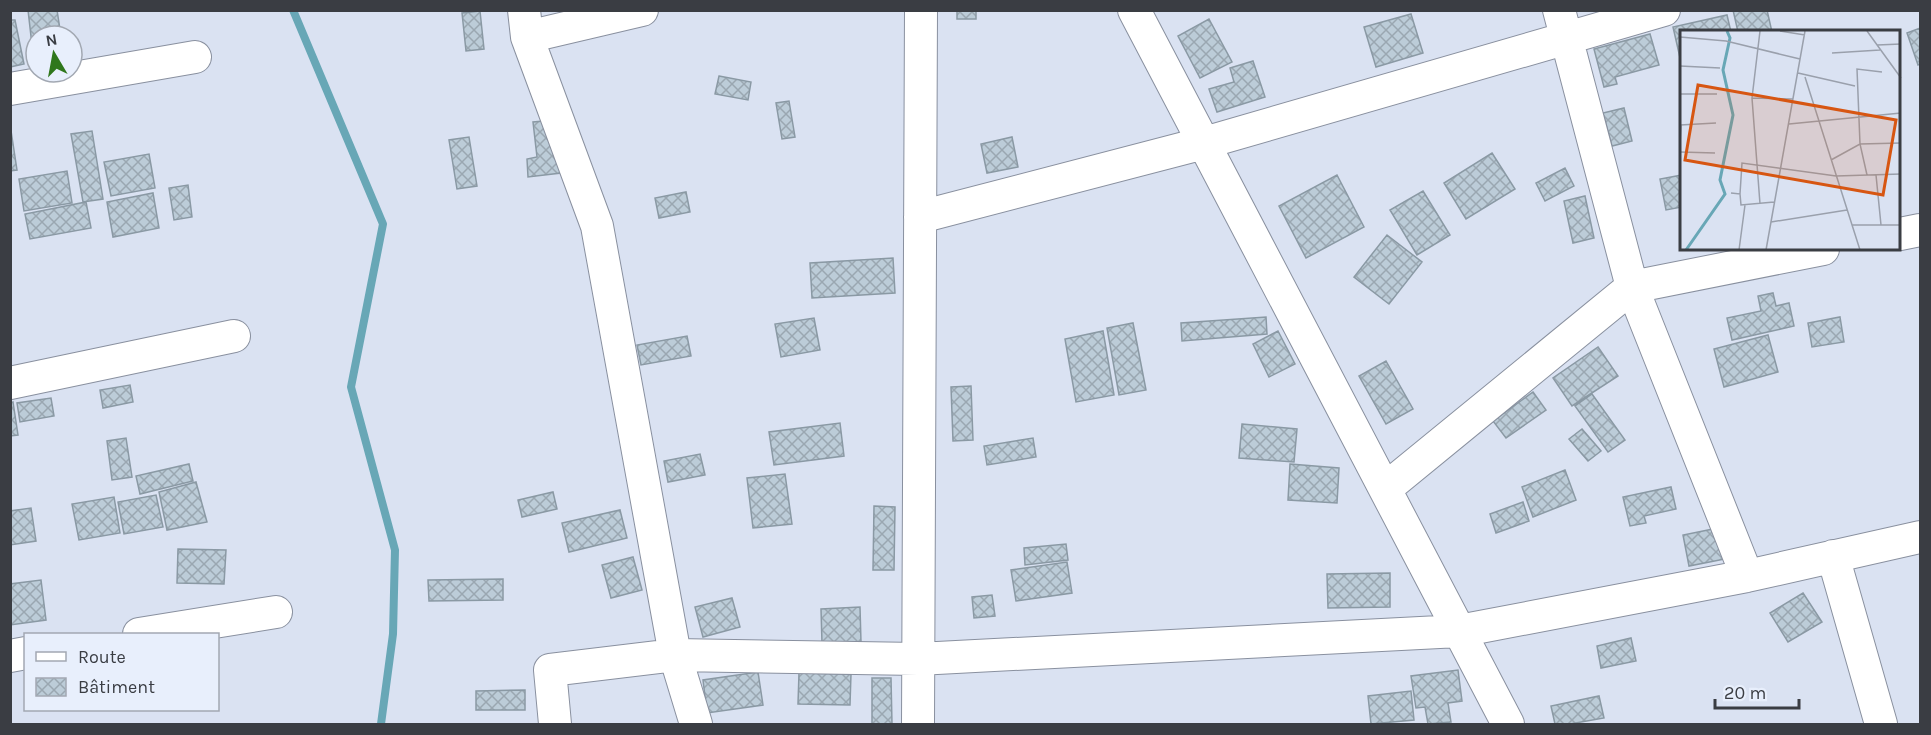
<svg xmlns="http://www.w3.org/2000/svg" width="1931" height="735" viewBox="0 0 1931 735" font-family="Karla,sans-serif">
	<defs>
		<pattern id="building-cross-hatch" width="8" height="8" patternUnits="userSpaceOnUse" patternTransform="scale(1.5)"><rect width="8" height="8" fill="#bcccd8"/><path d="M0 0l8 8M0 8l8-8" fill="none" stroke="#9aa7b1"/></pattern>
	</defs>
	<rect width="100%" height="100%" fill="#dae2f2"/>
	<g fill="none" stroke-linecap="round" stroke-linejoin="round">
		<path stroke="#68a7b6" stroke-width="8" d="M293 10 383 224 351 387 395 550 393 634 381 724"/>
	</g>
	<path fill="url(#building-cross-hatch)" stroke="#8a99a4" stroke-width="1.5" d="M28 10H57L61 36H36V44L32 45Z
		M957 10H976V19H957Z
		M1733 10H1767L1772 32H1738Z
		M480 11 484 49 466 51 462 13Z
		M1411 14 1423 53 1376 67 1364 27Z
		M1727 15 1731 32H1682L1681 62 1673 27Z
		M1209 19 1232 62 1200 78 1178 36Z
		M10 20H15L24 64 10 67Z
		M1920 28V64L1918 65 1907 33Z
		M1650 34 1659 65 1615 77 1617 84 1604 87 1594 49Z
		M1253 61 1265 97 1217 112 1209 89 1234 82 1230 68Z
		M719 76 751 82 748 100 715 94Z
		M789 101 795 137 782 139 776 103Z
		M1624 108 1632 141 1612 146 1603 113Z
		M555 120 561 173 528 177 527 159 537 157 533 122Z
		M10 124 17 170 10 171Z
		M92 131 103 199 83 202 71 134Z
		M469 137 477 186 457 189 449 140Z
		M1012 137 1018 167 987 173 981 144Z
		M1492 153 1515 189 1466 219 1444 183Z
		M149 154 155 188 111 196 104 162Z
		M1565 168 1574 186 1545 201 1536 183Z
		M67 171 72 203 24 211 19 179Z
		M1337 175 1364 227 1306 258 1279 206Z
		M1682 175V207L1666 210 1660 179Z
		M188 185 192 217 174 220 169 188Z
		M1423 191 1450 235 1417 255 1390 210Z
		M686 192 690 212 659 218 655 198Z
		M153 193 159 228 113 237 107 202Z
		M1585 196 1594 238 1573 243 1564 201Z
		M86 202 91 228 30 239 25 214Z
		M1387 235 1422 262 1389 304 1354 277Z
		M893 258 895 293 812 298 810 263Z
		M1773 293 1776 306 1789 303 1794 326 1732 340 1727 318 1761 311 1758 296Z
		M1266 317 1267 334 1182 341 1181 323Z
		M1840 317 1844 342 1812 347 1808 323Z
		M814 318 820 350 781 357 775 324Z
		M1133 323 1146 390 1119 395 1107 328Z
		M1103 331 1114 395 1076 402 1065 339Z
		M1278 331 1295 364 1269 377 1253 344Z
		M1768 335 1778 372 1724 387 1714 349Z
		M687 336 691 356 641 365 637 345Z
		M1598 347 1618 376 1572 406 1553 378Z
		M1386 361 1413 409 1386 424 1359 376Z
		M130 385 133 402 103 408 100 390Z
		M971 386 973 440 953 441 951 387Z
		M1533 392 1546 410 1506 438 1493 421Z
		M1592 394 1625 440 1608 452 1575 406Z
		M51 398 54 416 20 422 17 403Z
		M13 402 18 435 10 436V403Z
		M840 423 844 456 774 465 769 432Z
		M1242 424 1297 429 1294 462 1239 458Z
		M1582 429 1601 451 1588 461 1569 439Z
		M126 438 132 477 112 480 107 441Z
		M1033 438 1036 457 987 465 984 446Z
		M700 454 705 475 668 482 664 461Z
		M189 464 193 481 140 494 136 476Z
		M1290 464 1339 468 1337 503 1288 500Z
		M1565 470 1576 500 1533 517 1522 487Z
		M785 474 792 524 753 528 747 478Z
		M196 482 207 522 167 530 159 492Z
		M1671 487 1676 509 1644 516 1646 523 1630 526 1623 497Z
		M553 492 557 509 522 517 518 500Z
		M156 495 163 527 124 534 118 502Z
		M114 497 120 533 79 540 72 504Z
		M1523 502 1529 521 1496 533 1490 514Z
		M874 506 895 507 894 570H873Z
		M31 508 36 541 10 545V511Z
		M620 510 627 538 569 552 562 523Z
		M1723 527 1730 558 1689 566 1683 535Z
		M1066 544 1068 560 1025 565 1024 548Z
		M178 549 226 550 224 584 177 583Z
		M633 557 642 590 611 598 602 565Z
		M1067 562 1072 593 1016 601 1011 570Z
		M1390 573V607L1328 608 1327 574Z
		M503 579V600L429 601 428 580Z
		M41 580 46 620 10 625V584Z
		M1803 593 1822 622 1788 642 1770 613Z
		M992 595 995 616 974 618 972 597Z
		M732 598 740 627 703 637 695 607Z
		M860 607 861 642 822 643 821 609Z
		M1631 638 1636 661 1601 668 1597 646Z
		M1458 670 1462 701 1448 703 1451 722 1428 724 1425 707 1416 708 1411 676Z
		M758 672 763 705 707 713 703 680Z
		M799 673 851 674 850 705 798 704Z
		M872 678H891L892 724H872Z
		M525 690V710H476V691Z
		M1411 691 1414 720 1371 724 1368 696Z
		M1599 696 1604 718 1570 724H1555L1551 706Z"/>
	<g fill="none" stroke-linecap="round" stroke-linejoin="round">
		<defs>
			<path id="minor" d="M524 10 527 37 597 226 675 655 696 724
				M1134 10 1508 724
				M1559 10 1632 287 1747 576
				M527 37 642 10
				M10 89 195 57
				M920 217 1204 143 1664 10
				M1900 234 1920 230
				M10 383 234 336
				M1385 489 1632 287 1823 249
				M1833 556 1881 724
				M139 634 276 612
				M10 656 26 653
				M555 724 550 670 675 655 918 659 1459 631 1747 576 1920 537
				M918 724 921 10"/>
		</defs>
		<use href="#minor" stroke="#89909f" stroke-width="34"/>
		<use href="#minor" stroke="#fff" stroke-width="32"/>
	</g>
	<g transform="translate(1680 30)">
		<rect width="220" height="220" fill="#dae2f2"/>
		<path fill="none" stroke="#68a7b6" stroke-width="3" d="M6 220 45 164 40 150 53 85 43 40 50 8 47 1"/>
		<path fill="none" stroke="#9aa0ac" stroke-width="1.5" d="M100 1 125 5M187 1 221 48M0 7 46 11 120 29M197 15 221 14M152 23 200 20M0 36 40 38M118 43 175 56M125 47 180 220M0 64H37M72 68 113 69M109 94 221 83M0 95 36 93M0 115 1 95M0 122 35 123M151 130 180 114 221 113M187 145 180 114 177 39 202 42M196 145 201 195M51 163 60 164 62 133 156 146 221 144M60 164 61 175 94 172M80 174 72 68 80 1M91 192 167 180M172 195H221M59 220 65 175M86 220 125 1"/>
		<path fill="#d75612" fill-opacity="0.15" stroke="#d75612" stroke-width="3" d="M18 55 216 90 203 165 5 130Z"/>
		<rect width="220" height="220" fill="none" stroke="#3a3d43" stroke-width="3"/>
	</g>
	<rect width="1931" height="735" fill="none" stroke="#3a3d43" stroke-width="24"/>
	<rect x="24" y="633" width="195" height="78" fill="#e8effc" stroke="#a2a8b2" stroke-width="1.5"/>
	<rect x="36" y="652" width="30" height="9" fill="#ffffff" stroke="#a2a8b2" stroke-width="1.5"/>
	<text x="78" y="663" font-size="18" fill="#3a3d43">Route</text>
	<rect x="36" y="678" width="30" height="18" fill="url(#building-cross-hatch)" stroke="#a2a8b2" stroke-width="1.5"/>
	<text x="78" y="693" font-size="18" fill="#3a3d43">Bâtiment</text>
	<g transform="translate(54 54) rotate(350)"><circle r="28" fill="#e8effc" stroke="#a2a8b2" stroke-width="1.5"/>
	<path d="M0-4.5L10 22L0 15L-10 22Z" fill="#2f771c"/>
	<text y="-9" font-size="16" font-weight="bold" text-anchor="middle" fill="#3a3d43">N</text>
	</g>
	<path d="M1715 699v9h84v-9" fill="none" stroke="#3a3d43" stroke-width="3"/>
	<text x="1724" y="699" font-size="18" fill="#3a3d43" stroke="#e8effc" stroke-width="4.5" paint-order="stroke">20 m</text>
</svg>
